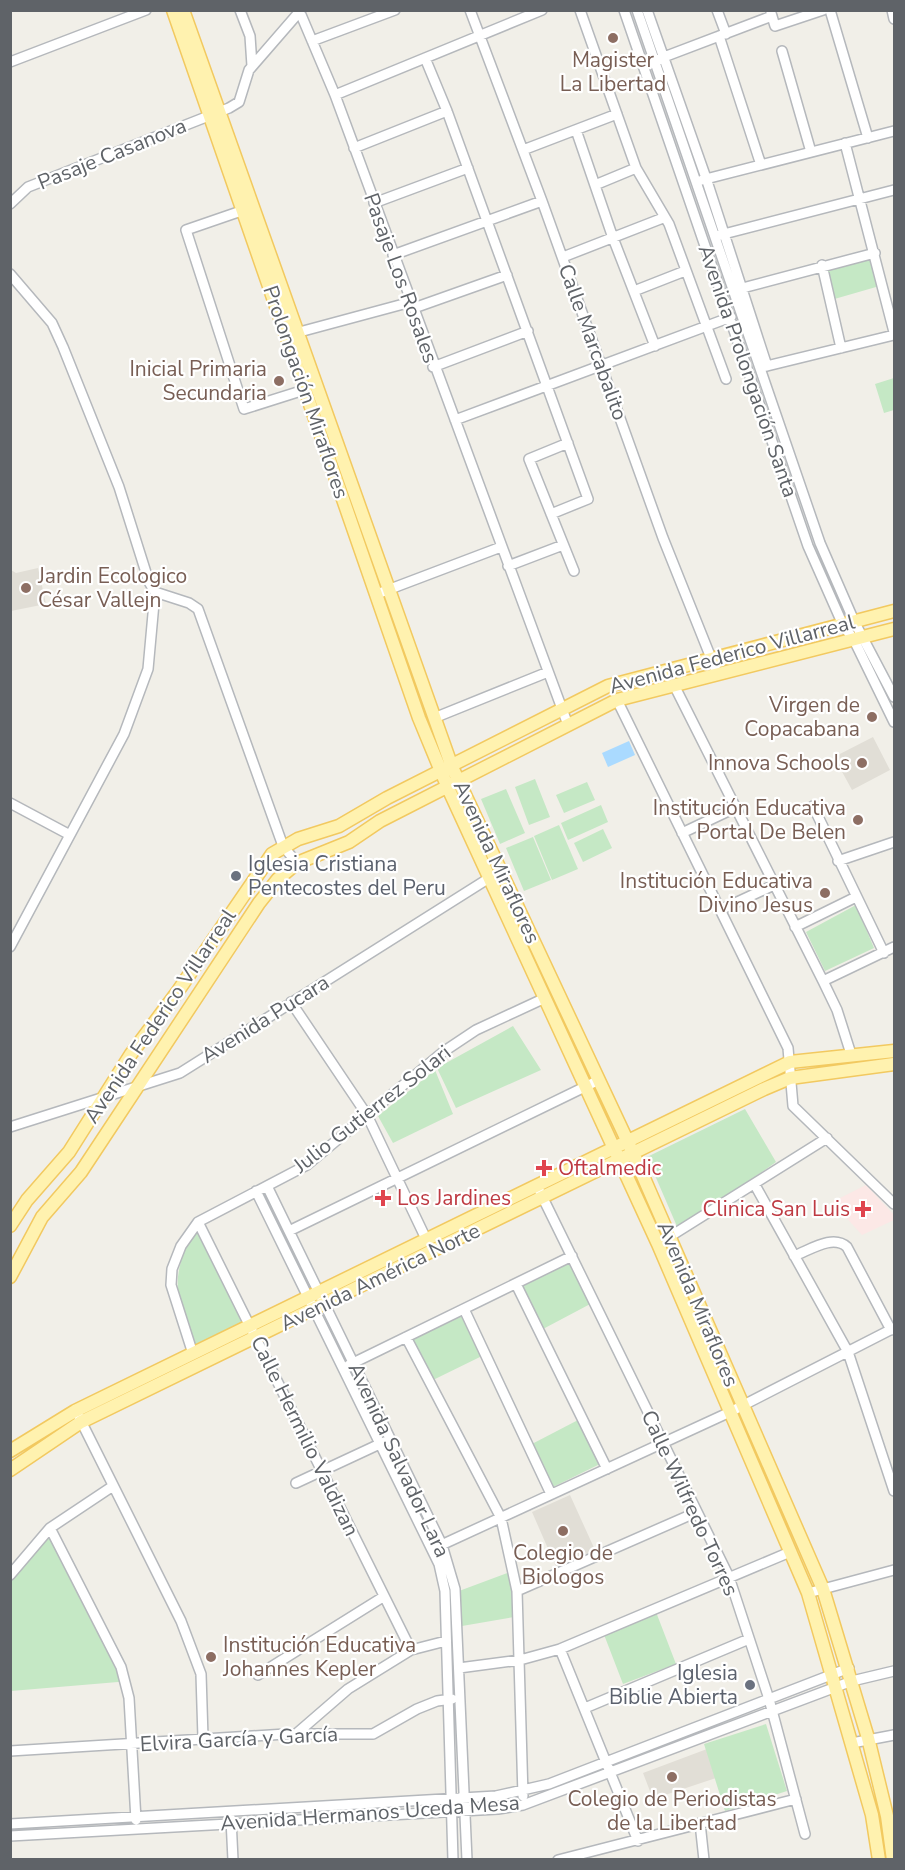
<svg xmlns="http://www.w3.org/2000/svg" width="905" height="1870" viewBox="0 0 905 1870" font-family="'Nunito Sans',sans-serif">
	<rect width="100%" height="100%" fill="#f1efe8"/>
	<path fill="#e1ded6" d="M38 568 46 604 11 611V570L16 573Z
		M873 737 890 770 852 790 834 757Z
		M570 1495 595 1550 556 1567 532 1512Z
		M707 1749 716 1778 653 1799 643 1773Z"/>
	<path fill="#fce8e6" d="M866 1185 894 1215V1220L862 1235 832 1202Z"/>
	<path fill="#c5e8c5" d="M875 253 883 285 831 300 822 265Z
		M894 378V410L884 413 875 384Z
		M535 779 550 817 529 825 515 787Z
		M587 782 595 800 564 813 556 795Z
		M506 789 525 833 500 844 481 799Z
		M601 805 608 822 568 840 561 823Z
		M559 825 578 869 552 880 534 836Z
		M603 829 612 848 583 862 574 843Z
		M533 837 551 880 524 891 506 848Z
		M856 905 874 948 825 971 806 932Z
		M513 1026 541 1070 456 1108 437 1068Z
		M435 1070 453 1114 393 1143 378 1116Z
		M745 1109 776 1162 679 1231 647 1157Z
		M197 1226 245 1322 196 1347C175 1295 168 1278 197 1226Z
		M574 1259 594 1302 543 1329 520 1285Z
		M462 1314 482 1356 433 1380 411 1338Z
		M580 1419 600 1464 553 1487 530 1445Z
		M51 1534 119 1657 130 1681 11 1691V1580Z
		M510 1572 514 1617 462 1626 459 1591Z
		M656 1612 676 1664 623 1684 603 1632Z
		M766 1724 787 1791 725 1811 704 1744Z"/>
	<path fill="#aadaff" d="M629 741 635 755 608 767 602 753Z"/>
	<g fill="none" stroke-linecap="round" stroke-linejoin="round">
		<defs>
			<path id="minor" d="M240 10 250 36 252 66
				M299 10 335 95 568 725
				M470 10 542 201 663 538 717 673
				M580 10 636 168 669 224 726 379
				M624 10 808 546 843 625 854 640 894 722
				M637 10 820 543 854 621 894 697
				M647 10 706 178 767 366
				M717 10 726 34
				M830 10 868 138
				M892 10 894 19
				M771 13 775 26 823 10
				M719 36 761 165
				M312 41 395 10
				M782 51 811 152
				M425 58 447 111 588 499 551 514
				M656 60 772 16
				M10 62 146 10
				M335 95 542 10
				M576 130 613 238 655 346
				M845 143 894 332
				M354 148 447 111
				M523 150 617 114
				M702 180 894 131
				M595 185 636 168
				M374 203 468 168
				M10 204 28 187 229 108 239 102 249 70 301 10
				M247 209 186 230 244 409 304 390
				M720 235 894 190
				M393 255 542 201
				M563 257 663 218
				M822 265 841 348
				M10 274 52 323 63 347 119 487 149 582 155 592 189 603 198 609 283 846 297 863
				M735 290 875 253
				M634 291 685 271
				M414 308 507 275
				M292 334 411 302
				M433 367 528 331
				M763 367 894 335
				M455 420 731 317
				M568 443 529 459 574 571
				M508 566 563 545
				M377 594 501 547
				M674 685 823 981 837 1010 851 1054
				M617 700 788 1048 793 1106 894 1204
				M434 718 548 672
				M10 803 70 835
				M813 806 884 953
				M682 833 737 807
				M838 861 894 842
				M720 910 774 885
				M795 927 856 897
				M10 947 124 734 148 669 155 592
				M823 981 894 947
				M291 1002 367 1115 427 1241
				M10 1127 180 1073 494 875
				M755 1185 848 1352 894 1491
				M267 1186 442 1545 455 1589 467 1860
				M256 1191 439 1564 445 1591 453 1860
				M540 1192 729 1577 769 1699 805 1834
				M198 1222 411 1650
				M289 1231 599 1080
				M658 1244 827 1138
				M794 1256C810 1250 833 1234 847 1247L891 1330
				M516 1284 607 1469
				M464 1309 551 1494
				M406 1337 501 1518 517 1591 523 1796
				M193 1354 171 1285 172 1269 181 1246 198 1222 307 1165 443 1052 476 1030 545 998
				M349 1365 572 1256
				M79 1417 181 1621 201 1674 203 1738
				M296 1483 384 1442
				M50 1528 121 1667 129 1698 136 1820
				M437 1547 730 1412 894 1328
				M10 1575 50 1528 113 1486
				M517 1591 697 1512
				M808 1593 894 1570
				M560 1649 638 1841
				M459 1668 520 1660 560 1649 790 1552
				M258 1675 383 1597
				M585 1708 749 1639
				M296 1734 348 1689 411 1650 446 1641
				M852 1743 894 1735
				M10 1751 286 1734H373L417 1709 437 1701 452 1699
				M231 1819 233 1860
				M700 1823 704 1860
				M10 1824 496 1796 549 1784 849 1668
				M10 1836 498 1809 523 1805 852 1681 894 1671
				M558 1860 796 1799"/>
			<path id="major" d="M173 10 419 718 448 788 658 1244 808 1593 872 1815 879 1860
				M183 10 452 767 633 1153 823 1589 868 1738 887 1816 893 1860
				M10 1226 27 1200 69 1152 131 1054 178 991 272 854 298 839 339 826 387 798 608 686 894 611
				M10 1277 42 1217 81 1172 259 903 278 879 297 863 349 842 380 821 617 700 894 629
				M10 1451 75 1411 790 1062 894 1051
				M10 1470 81 1422 764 1089 790 1078 894 1064"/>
		</defs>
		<use href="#minor" stroke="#b5b8bc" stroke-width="12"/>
		<use href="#major" stroke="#f2c960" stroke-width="15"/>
		<use href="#minor" stroke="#fff" stroke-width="9"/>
		<use href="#major" stroke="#fff2af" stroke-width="12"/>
	</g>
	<g fill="#8d6e63" stroke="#fff" stroke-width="2">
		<circle cx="613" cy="38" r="6"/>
		<circle cx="279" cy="381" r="6"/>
		<circle cx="26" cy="588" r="6"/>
		<circle cx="872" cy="717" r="6"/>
		<circle cx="862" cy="763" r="6"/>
		<circle cx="858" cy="820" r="6"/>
		<circle cx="825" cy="893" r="6"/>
		<circle cx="563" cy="1531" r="6"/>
		<circle cx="211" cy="1657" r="6"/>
		<circle cx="672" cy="1777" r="6"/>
	</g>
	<g fill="#6b7280" stroke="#fff" stroke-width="2">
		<circle cx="236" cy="876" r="6"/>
		<circle cx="750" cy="1685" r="6"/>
	</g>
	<g fill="#e0444e" stroke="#fff" stroke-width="2">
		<path d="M541 1159h6v6h6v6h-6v6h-6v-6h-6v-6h6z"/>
		<path d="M380 1189h6v6h6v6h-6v6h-6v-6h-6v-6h6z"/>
		<path d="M860 1200h6v6h6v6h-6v6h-6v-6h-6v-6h6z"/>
	</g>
	<g text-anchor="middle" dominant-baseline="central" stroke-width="4.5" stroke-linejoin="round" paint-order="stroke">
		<g font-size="21" fill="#785e54" stroke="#fff" text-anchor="end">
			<text x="613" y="60" text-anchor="middle">Magister<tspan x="613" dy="24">La Libertad</tspan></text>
			<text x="267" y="369">Inicial Primaria<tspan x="267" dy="24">Secundaria</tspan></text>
			<text x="38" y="576" text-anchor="start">Jardin Ecologico<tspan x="38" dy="24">César Vallejn</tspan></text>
			<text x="860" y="705">Virgen de<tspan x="860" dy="24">Copacabana</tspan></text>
			<text x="850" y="763">Innova Schools</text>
			<text x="846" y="808">Institución Educativa<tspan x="846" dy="24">Portal De Belen</tspan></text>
			<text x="813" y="881">Institución Educativa<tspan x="813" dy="24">Divino Jesus</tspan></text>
			<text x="563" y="1553" text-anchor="middle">Colegio de<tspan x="563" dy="24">Biologos</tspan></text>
			<text x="223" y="1645" text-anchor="start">Institución Educativa<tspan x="223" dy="24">Johannes Kepler</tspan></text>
			<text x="672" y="1799" text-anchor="middle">Colegio de Periodistas<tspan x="672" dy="24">de la Libertad</tspan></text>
		</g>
		<g font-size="21" fill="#5f6368" stroke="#fff">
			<text transform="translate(112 154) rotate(-22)">Pasaje Casanova</text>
			<text transform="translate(401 278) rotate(70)">Pasaje Los Rosales</text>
			<text transform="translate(593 342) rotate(70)">Calle Marcabalito</text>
			<text transform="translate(748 371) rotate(71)">Avenida Prolongación Santa</text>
			<text transform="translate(306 392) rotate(71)">Prolongación Miraflores</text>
			<text transform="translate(732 654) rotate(-15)">Avenida Federico Villarreal</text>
			<text transform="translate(497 862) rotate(65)">Avenida Miraflores</text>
			<text transform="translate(160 1016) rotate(-56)">Avenida Federico Villarreal</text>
			<text transform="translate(265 1019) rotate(-32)">Avenida Pucara</text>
			<text transform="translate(372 1109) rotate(-38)">Julio Gutierrez Solari</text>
			<text transform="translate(380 1277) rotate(-26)">Avenida América Norte</text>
			<text transform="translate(698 1304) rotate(67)">Avenida Miraflores</text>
			<text transform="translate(305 1436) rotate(64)">Calle Hermilio Valdizan</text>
			<text transform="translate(399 1460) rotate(65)">Avenida Salvador Lara</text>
			<text transform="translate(690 1503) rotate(65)">Calle Wilfredo Torres</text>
			<text transform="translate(239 1739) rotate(-3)">Elvira García y García</text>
			<text transform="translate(370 1813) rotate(-4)">Avenida Hermanos Uceda Mesa</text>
		</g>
		<g font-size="21" fill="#5b616d" stroke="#fff" text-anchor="start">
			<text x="248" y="864">Iglesia Cristiana<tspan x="248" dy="24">Pentecostes del Peru</tspan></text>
			<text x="738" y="1673" text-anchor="end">Iglesia<tspan x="738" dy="24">Biblie Abierta</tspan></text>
		</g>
		<g font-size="21" fill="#be3a42" stroke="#fff" text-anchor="start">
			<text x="558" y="1168">Oftalmedic</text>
			<text x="397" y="1198">Los Jardines</text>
			<text x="850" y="1209" text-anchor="end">Clinica San Luis</text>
		</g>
	</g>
	<rect width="905" height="1870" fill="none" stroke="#5f6368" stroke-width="24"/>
</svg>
